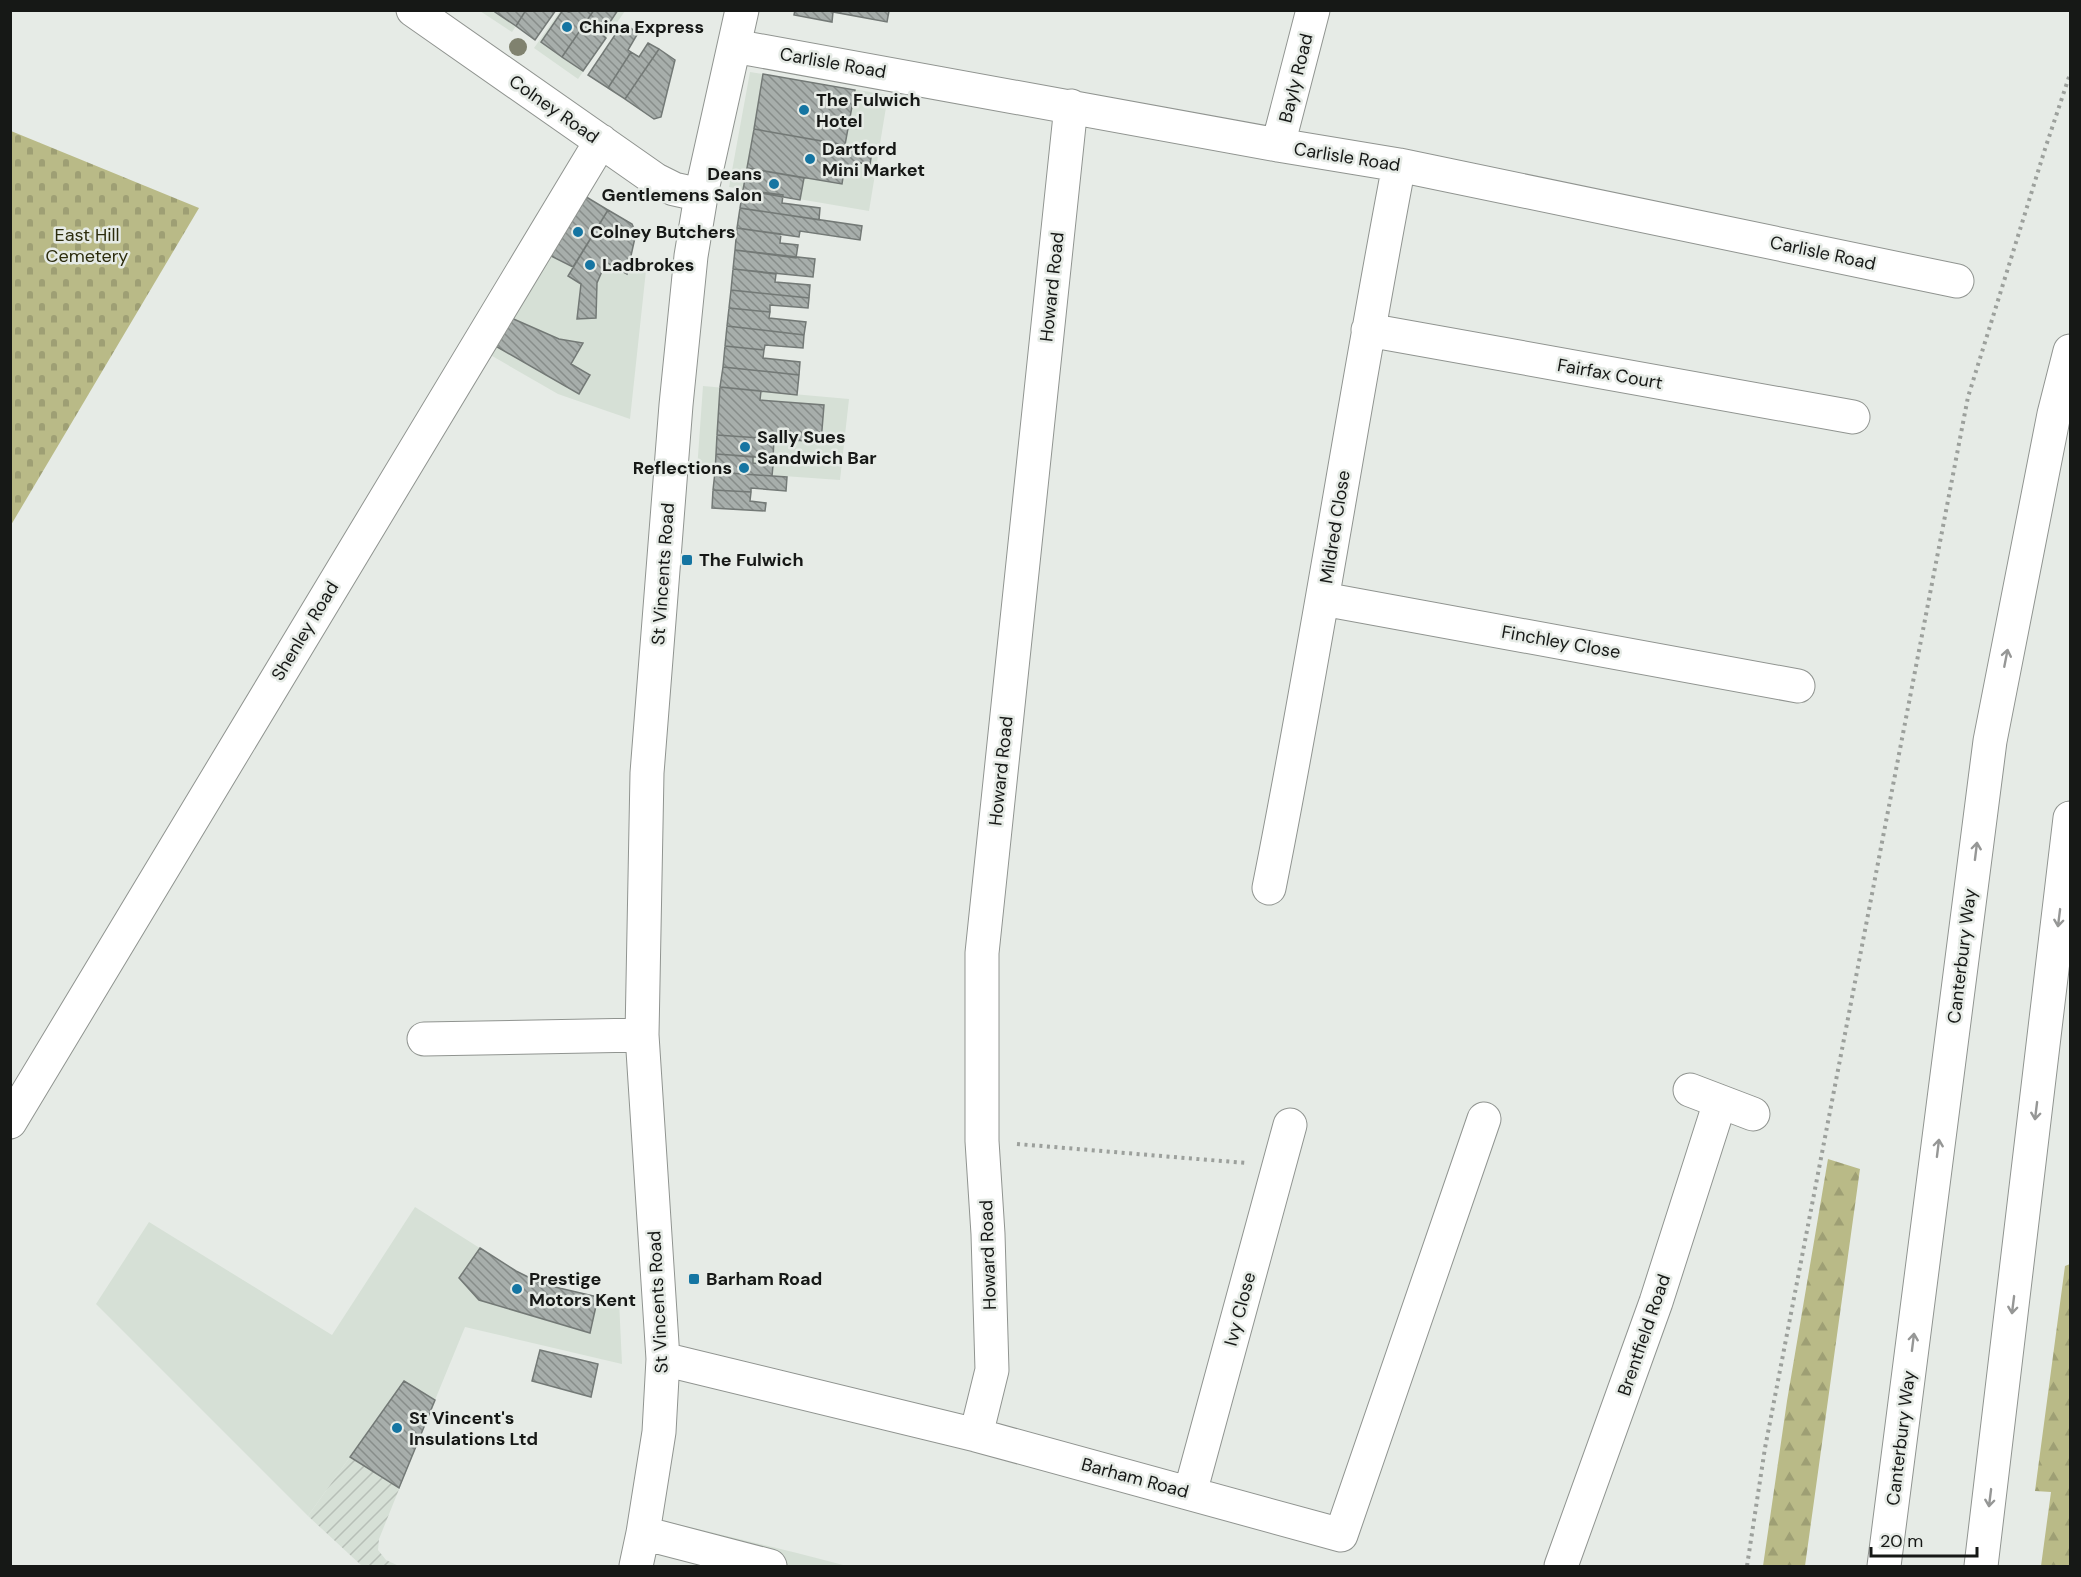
<svg xmlns="http://www.w3.org/2000/svg" width="2081" height="1577" viewBox="0 0 2081 1577" font-family="'DM Sans',sans-serif">
	<defs>
		<pattern id="industrial-furrows" width="10" height="10" patternUnits="userSpaceOnUse" patternTransform="scale(1.5)"><rect width="10" height="10" fill="#d6e0d6"/><path d="M-1 1l2-2M0 10L10 0M9 11l2-2" fill="none" stroke="#b7bfb7"/></pattern>
		<pattern id="forest-firs" width="22" height="20" patternUnits="userSpaceOnUse" patternTransform="scale(1.5)"><rect width="22" height="20" fill="#b9ba87"/><path d="M5 1l3.5 6h-7zM16 11l3.5 6h-7z" fill="#9e9f74"/></pattern>
		<pattern id="cemetery-stones" width="16" height="16" patternUnits="userSpaceOnUse" patternTransform="scale(1.5)"><rect width="16" height="16" fill="#b9ba87"/><path d="M2 7V4a2 2 0 0 1 4 0v3zM10 15v-3a2 2 0 0 1 4 0v3z" fill="#9e9f74"/></pattern>
		<pattern id="building-back-hatch" width="6" height="6" patternUnits="userSpaceOnUse" patternTransform="scale(1.5)"><rect width="6" height="6" fill="#a7aeab"/><path d="M-1 5l2 2M0 0l6 6M5-1l2 2" fill="none" stroke="#878d8a"/></pattern>
	</defs>
	<rect width="100%" height="100%" fill="#e6ebe6"/>
	<path fill="#d6e0d6" d="M480 11H526L512 32Z
		M560 11H625L578 79 534 48Z
		M750 72 888 95 869 211 729 187Z
		M583 195 632 224 636 233 631 257 647 261 630 419 558 394 487 353Z
		M703 386 849 399 840 480 697 470Z
		M415 1207 516 1271 542 1284 619 1301 622 1364 465 1327 435 1400 404 1381 308 1516 96 1304 149 1222 332 1335Z
		M665 1521 797 1553 847 1566H735L659 1547Z"/>
	<path fill="url(#industrial-furrows)" d="M404 1381 435 1400 379 1539 378 1550 386 1560 399 1566H362L308 1516Z"/>
	<path fill="url(#forest-firs)" d="M1828 1159 1860 1169 1805 1566H1763L1787 1401Z
		M2070 1264V1566H2041L2051 1492 2035 1491 2065 1266Z"/>
	<path fill="url(#cemetery-stones)" d="M11 131 199 208 11 525Z"/>
	<path fill="url(#building-back-hatch)" stroke="#737976" stroke-width="1.5" d="M496 10H526L516 26 495 12Z
		M526 10H556L535 40 516 26Z
		M563 10 569 12 570 10H594L562 57 541 42Z
		M594 10H618L602 34 606 38 583 71 562 57Z
		M795 10H886L889 11 887 22 833 12 832 22 794 15Z
		M623 23 638 33 628 50 631 52 608 88 588 75Z
		M648 43 659 49 625 99 608 88 631 52 639 57Z
		M659 49 675 60 661 117 654 119 625 99Z
		M763 74 855 90 845 145 754 129Z
		M754 129 872 150 870 165 856 162 854 173 844 171 842 184 747 168Z
		M747 168 804 178 800 200 743 190Z
		M743 190 783 195 782 203 820 208 819 220 740 208Z
		M583 195 608 210 573 267 547 254Z
		M740 208 862 226 860 240 800 231 799 237 737 228Z
		M608 210 632 224 636 233 627 274 606 262 597 283 596 318 577 319 581 284 568 276Z
		M737 228 781 234 780 243 798 245 796 258 735 250Z
		M735 250 815 259 813 277 733 269Z
		M733 269 776 274 775 282 810 285 809 298 731 290Z
		M731 290 809 298 808 308 770 305V312L729 308Z
		M729 308 770 312 769 318 806 322 804 335 727 326Z
		M509 317 559 339 583 343 571 364 590 375 579 394 492 344Z
		M727 326 804 335 803 348 765 345 764 350 725 346Z
		M725 346 764 350 763 358 800 362 799 375 723 367Z
		M723 367 799 375 797 395 720 387Z
		M720 387 761 391 760 400 824 405 821 442 717 435Z
		M717 435 774 439 773 458 716 454Z
		M716 454 753 457V463L773 465 772 476 715 472Z
		M715 472 787 477 786 491 751 488V492L713 490Z
		M713 490 751 492 750 501 766 503 765 511 712 508Z
		M480 1248 516 1271 542 1284 598 1297 590 1333 479 1300 459 1278Z
		M540 1350 598 1364 591 1397 532 1381Z
		M404 1381 435 1400 399 1488 350 1457Z"/>
	<g fill="none" stroke-linecap="round" stroke-linejoin="round">
		<defs>
			<path id="minor" d="M413 10 656 180 674 189 701 195
				M734 46 1278 145 1399 165 1957 281
				M1278 145 1313 10
				M1368 330 1853 417
				M1323 599 1798 686
				M1269 888C1317 648 1353 405 1399 165
				M424 1039 642 1035
				M1690 1090 1753 1114
				M10 1122 601 141
				M663 1359 976 1435 1341 1535 1484 1119
				M976 1435 992 1370 988 1234 982 1141V953L1071 106
				M1190 1493 1290 1125
				M643 1533 770 1566
				M636 1566 643 1533 659 1432 663 1359 642 1035 647 773 676 405 691 256 702 190 742 10
				M1561 1566 1656 1302 1720 1102"/>
			<path id="highway" d="M1884 1566 1990 741 2054 414 2070 351
				M1981 1566 2070 818"/>
		</defs>
		<use href="#minor" stroke="#909490" stroke-width="35"/>
		<use href="#highway" stroke="#909490" stroke-width="35"/>
		<path stroke="#9ca09c" stroke-width="4" stroke-dasharray="3 4.5" stroke-linecap="butt" d="M1017 1144 1246 1163
			M1747 1566 1765 1448 1968 397 2045 149 2070 74"/>
		<use href="#minor" stroke="#fff" stroke-width="33"/>
		<use href="#highway" stroke="#fff" stroke-width="33"/>
	</g>
	<circle fill="#80826f" cx="518" cy="47" r="9"/>
	<defs><path id="oneway-shaft" d="M-6 0H5M1.5-3L5.5 0L1.5 3" fill="none" stroke-width="1.6" stroke-linecap="round" stroke-linejoin="round" transform="scale(1.5)"/></defs>
	<g stroke="#969796">
		<use href="#oneway-shaft" transform="translate(2006 658) rotate(-79)"/>
		<use href="#oneway-shaft" transform="translate(1976 851) rotate(-83)"/>
		<use href="#oneway-shaft" transform="translate(2059 918) rotate(97)"/>
		<use href="#oneway-shaft" transform="translate(2036 1111) rotate(97)"/>
		<use href="#oneway-shaft" transform="translate(1938 1148) rotate(-83)"/>
		<use href="#oneway-shaft" transform="translate(2013 1305) rotate(97)"/>
		<use href="#oneway-shaft" transform="translate(1913 1342) rotate(-83)"/>
		<use href="#oneway-shaft" transform="translate(1990 1498) rotate(97)"/>
	</g>
	<g fill="#1575a2" stroke="#e6ebe6" stroke-width="2">
		<circle cx="567" cy="27" r="6"/>
		<circle cx="804" cy="110" r="6"/>
		<circle cx="810" cy="159" r="6"/>
		<circle cx="774" cy="184" r="6"/>
		<circle cx="578" cy="232" r="6"/>
		<circle cx="590" cy="265" r="6"/>
		<circle cx="745" cy="447" r="6"/>
		<circle cx="744" cy="468" r="6"/>
		<rect x="681" y="554" width="12" height="12" rx="3"/>
		<rect x="688" y="1273" width="12" height="12" rx="3"/>
		<circle cx="517" cy="1289" r="6"/>
		<circle cx="397" cy="1428" r="6"/>
	</g>
	<g text-anchor="middle" dominant-baseline="central" stroke-width="5" stroke-linejoin="round" paint-order="stroke">
		<g font-size="18" font-weight="bold" fill="#161816" stroke="#e6ebe6" text-anchor="start">
			<text x="579" y="27">China Express</text>
			<text x="816" y="100">The Fulwich<tspan x="816" dy="21">Hotel</tspan></text>
			<text x="822" y="149">Dartford<tspan x="822" dy="21">Mini Market</tspan></text>
			<text x="762" y="174" text-anchor="end">Deans<tspan x="762" dy="21">Gentlemens Salon</tspan></text>
			<text x="590" y="232">Colney Butchers</text>
			<text x="602" y="265">Ladbrokes</text>
			<text x="757" y="437">Sally Sues<tspan x="757" dy="21">Sandwich Bar</tspan></text>
			<text x="732" y="468" text-anchor="end">Reflections</text>
			<text x="699" y="560">The Fulwich</text>
			<text x="529" y="1279">Prestige<tspan x="529" dy="21">Motors Kent</tspan></text>
			<text x="706" y="1279">Barham Road</text>
			<text x="409" y="1418">St Vincent's<tspan x="409" dy="21">Insulations Ltd</tspan></text>
		</g>
		<g font-size="18" fill="#161816" stroke="#e6ebe6">
			<text transform="translate(833 63) rotate(10)">Carlisle Road</text>
			<text transform="translate(1296 78) rotate(-76)">Bayly Road</text>
			<text transform="translate(554 109) rotate(35)">Colney Road</text>
			<text transform="translate(1347 157) rotate(9)">Carlisle Road</text>
			<text transform="translate(1823 253) rotate(12)">Carlisle Road</text>
			<text transform="translate(1052 287) rotate(-84)">Howard Road</text>
			<text transform="translate(1610 374) rotate(10)">Fairfax Court</text>
			<text transform="translate(1335 527) rotate(-81)">Mildred Close</text>
			<text transform="translate(663 574) rotate(-86)">St Vincents Road</text>
			<text transform="translate(305 631) rotate(-59)">Shenley Road</text>
			<text transform="translate(1561 642) rotate(10)">Finchley Close</text>
			<text transform="translate(1001 771) rotate(-84)">Howard Road</text>
			<text transform="translate(1962 956) rotate(-83)">Canterbury Way</text>
			<text transform="translate(988 1255) rotate(-92)">Howard Road</text>
			<text transform="translate(658 1302) rotate(-93)">St Vincents Road</text>
			<text transform="translate(1240 1309) rotate(-75)">Ivy Close</text>
			<text transform="translate(1644 1335) rotate(-71)">Brentfield Road</text>
			<text transform="translate(1901 1438) rotate(-83)">Canterbury Way</text>
			<text transform="translate(1135 1478) rotate(15)">Barham Road</text>
		</g>
		<g font-size="18" fill="#2c2c0d" stroke="#e6ebe6">
			<text x="87" y="235">East Hill<tspan x="87" dy="21">Cemetery</tspan></text>
		</g>
	</g>
	<rect width="2081" height="1577" fill="none" stroke="#161816" stroke-width="24"/>
	<path d="M1871 1547v9h106v-9" fill="none" stroke="#161816" stroke-width="3"/>
	<text x="1880" y="1547" font-size="18" fill="#161816" stroke="#e6ebe6" stroke-width="4.5" paint-order="stroke">20 m</text>
</svg>
